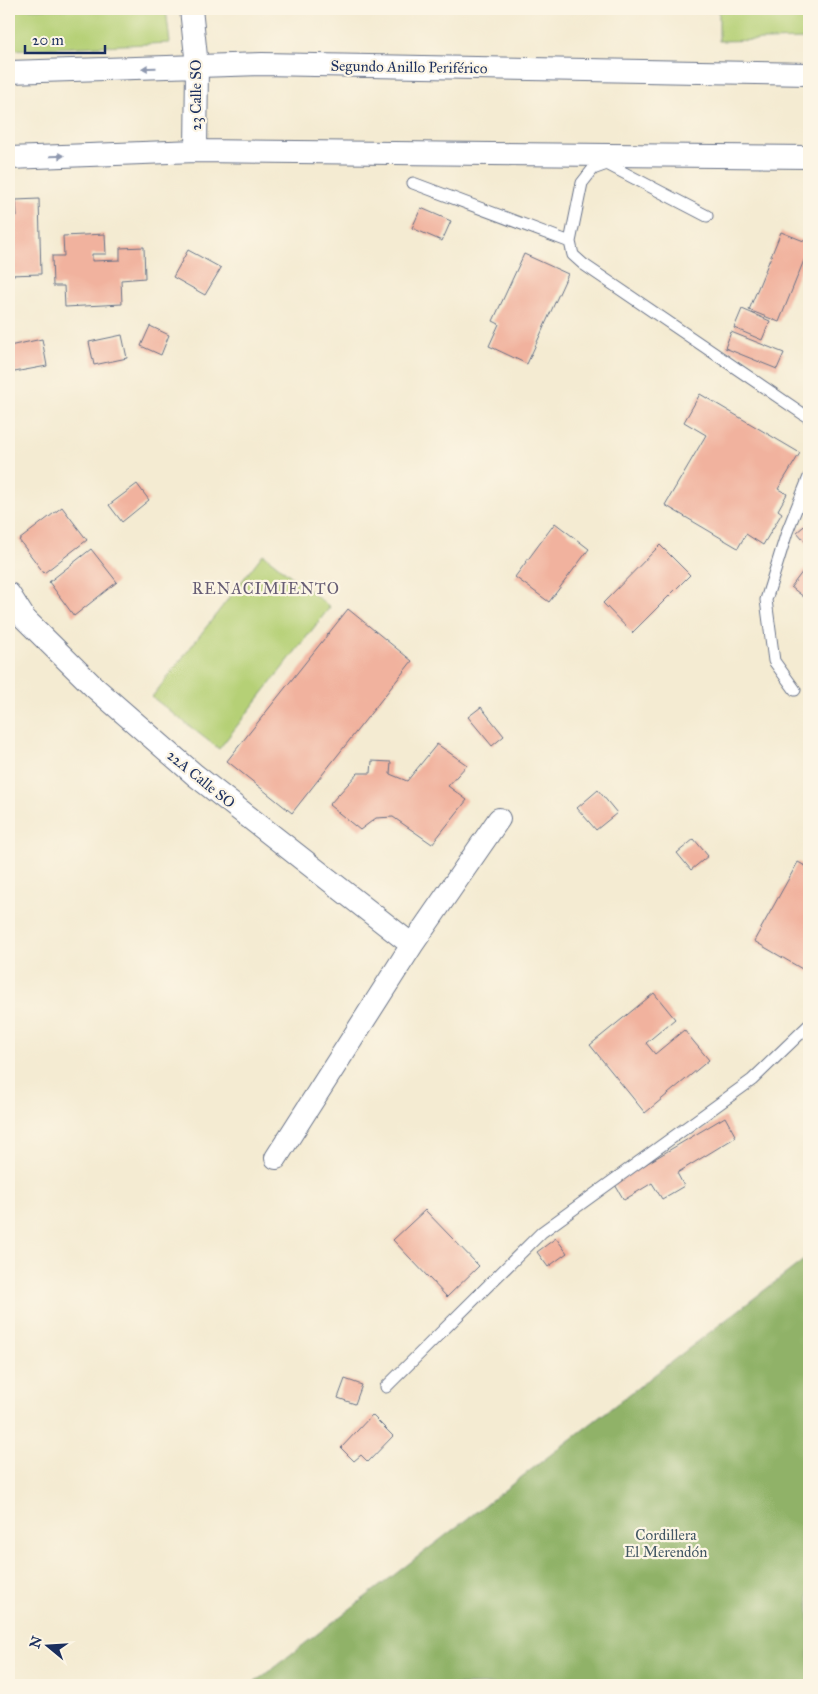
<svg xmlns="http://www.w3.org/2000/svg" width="818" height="1694" viewBox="0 0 818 1694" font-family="'IM FELL Great Primer',serif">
	<rect width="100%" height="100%" fill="#fcf5e5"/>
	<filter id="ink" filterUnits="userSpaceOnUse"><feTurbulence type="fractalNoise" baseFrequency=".02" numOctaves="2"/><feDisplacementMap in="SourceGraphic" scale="10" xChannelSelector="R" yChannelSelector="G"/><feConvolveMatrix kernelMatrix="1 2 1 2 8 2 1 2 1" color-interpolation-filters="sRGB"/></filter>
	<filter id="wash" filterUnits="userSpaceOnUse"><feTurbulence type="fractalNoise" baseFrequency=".0096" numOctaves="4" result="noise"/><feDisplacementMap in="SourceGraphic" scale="20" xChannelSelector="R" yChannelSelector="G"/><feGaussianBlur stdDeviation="1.12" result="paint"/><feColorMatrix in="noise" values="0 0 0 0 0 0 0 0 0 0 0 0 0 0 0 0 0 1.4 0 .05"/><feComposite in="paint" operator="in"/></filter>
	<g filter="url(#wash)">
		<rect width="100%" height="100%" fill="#f4ebd2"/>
		<path fill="#b5d076" stroke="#68806a" d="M9 9H166L170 43 9 50Z
			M719 9H809V39L719 41Z
			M263 554 330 607 219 749 152 697Z"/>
		<path fill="#90b267" stroke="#567062" d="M809 1256V1685H251Z"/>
		<g id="blocks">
			<path fill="#f1b29e" d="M39 199 41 274 9 275V216H17L16 200Z
				M421 208 451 221 442 241 412 228Z
				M781 232 809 243V248L779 322 749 310Z
				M105 234 106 254H92V261L120 260V248L144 247 145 278 121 280 122 304 65 307 64 286H53L52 256H64L63 236Z
				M188 250 221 268 205 295 173 277Z
				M524 254 568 274 527 364 489 346 499 324 493 321Z
				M742 309 770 321 762 340 734 328Z
				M150 326 169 335 161 355 141 346Z
				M731 332 784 353 777 369 725 348Z
				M122 335 127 358 94 365 89 342Z
				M42 339 47 366 9 373V346Z
				M700 394 800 453 778 489 787 494 778 510 782 513 763 545 746 534 738 548 665 505 706 435 684 422Z
				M137 484 149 500 122 522 109 505Z
				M62 507 87 540 44 573 19 540Z
				M809 522V546L797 532Z
				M555 523 589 549 549 602 515 577Z
				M660 545 690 575 632 633 603 603Z
				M91 549 117 582 74 616 49 582Z
				M809 563V601L791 587Z
				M348 609 412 661 292 813 227 761Z
				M481 707 504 736 492 746 468 717Z
				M437 744 467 765 448 786 467 800 432 844 393 817 376 818 360 830 329 805 358 773H371L372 761 391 762 390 774 407 781Z
				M598 790 617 813 596 830 577 808Z
				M694 839 708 856 691 870 677 853Z
				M798 862 809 868V973L754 941Z
				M654 993 675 1019 646 1043 655 1054 684 1030 709 1060 645 1113 590 1045Z
				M725 1117 736 1137 677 1173 684 1186 662 1199 652 1183 624 1200 614 1183Z
				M425 1210 479 1266 447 1297 393 1240Z
				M556 1238 567 1253 548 1267 537 1252Z
				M345 1379 362 1385 355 1404 338 1398Z
				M372 1415 393 1436 368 1462 361 1455 354 1461 341 1448Z"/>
		</g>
	</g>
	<g filter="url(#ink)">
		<use href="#blocks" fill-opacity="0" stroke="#677187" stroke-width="1"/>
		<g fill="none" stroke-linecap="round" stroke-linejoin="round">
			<defs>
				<path id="service" d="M413 183 570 242
					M707 216 607 164 593 169 582 183 570 242 573 255 583 264 809 418
					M795 690 774 661 766 600 787 532 809 477
					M386 1387 542 1232 752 1080 809 1025"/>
				<path id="minor" d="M191 9 197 66 196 151
					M9 72 262 64 809 74
					M9 158 196 151 809 157
					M9 594 25 619 94 687 195 775 412 945
					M276 1158 412 945 499 819"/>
			</defs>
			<use href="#service" stroke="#677187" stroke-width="13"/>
			<use href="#minor" stroke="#677187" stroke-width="24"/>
			<use href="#service" stroke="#fff" stroke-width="11"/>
			<use href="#minor" stroke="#fff" stroke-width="22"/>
		</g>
		<defs><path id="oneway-solid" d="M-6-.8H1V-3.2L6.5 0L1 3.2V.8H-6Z" transform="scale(1.25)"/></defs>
		<g fill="#8d97ae">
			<use href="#oneway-solid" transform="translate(149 68) rotate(178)"/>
			<use href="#oneway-solid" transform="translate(57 156) rotate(-2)"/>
		</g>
	</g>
	<g text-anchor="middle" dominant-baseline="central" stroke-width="4.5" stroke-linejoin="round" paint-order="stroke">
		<g font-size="15" fill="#1b2f5e" stroke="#fcf5e5">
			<text transform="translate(409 67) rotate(1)">Segundo Anillo Periférico</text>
			<text transform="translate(196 95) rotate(-90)">23 Calle SO</text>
			<text transform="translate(201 779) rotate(39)">22A Calle SO</text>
		</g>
		<g font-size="15" fill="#425764" stroke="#fcf5e5">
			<text x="666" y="1535">Cordillera<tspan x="666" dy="17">El Merendón</tspan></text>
		</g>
		<g font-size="16" letter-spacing="1" fill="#665d74" stroke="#fcf5e5">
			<text x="266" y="588">RENACIMIENTO</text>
		</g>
	</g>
	<rect width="818" height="1694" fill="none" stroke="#fcf5e5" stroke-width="30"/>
	<g transform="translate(48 1646) rotate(288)" stroke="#fcf5e5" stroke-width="4" paint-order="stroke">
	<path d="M0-4L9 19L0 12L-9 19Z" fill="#1b2f5e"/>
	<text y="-8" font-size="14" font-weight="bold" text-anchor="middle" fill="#1b2f5e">N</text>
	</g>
	<path d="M25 45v8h80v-8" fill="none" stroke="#1b2f5e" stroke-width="2.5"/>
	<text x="32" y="45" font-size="15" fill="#1b2f5e" stroke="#fcf5e5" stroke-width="4" paint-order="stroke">20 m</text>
</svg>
